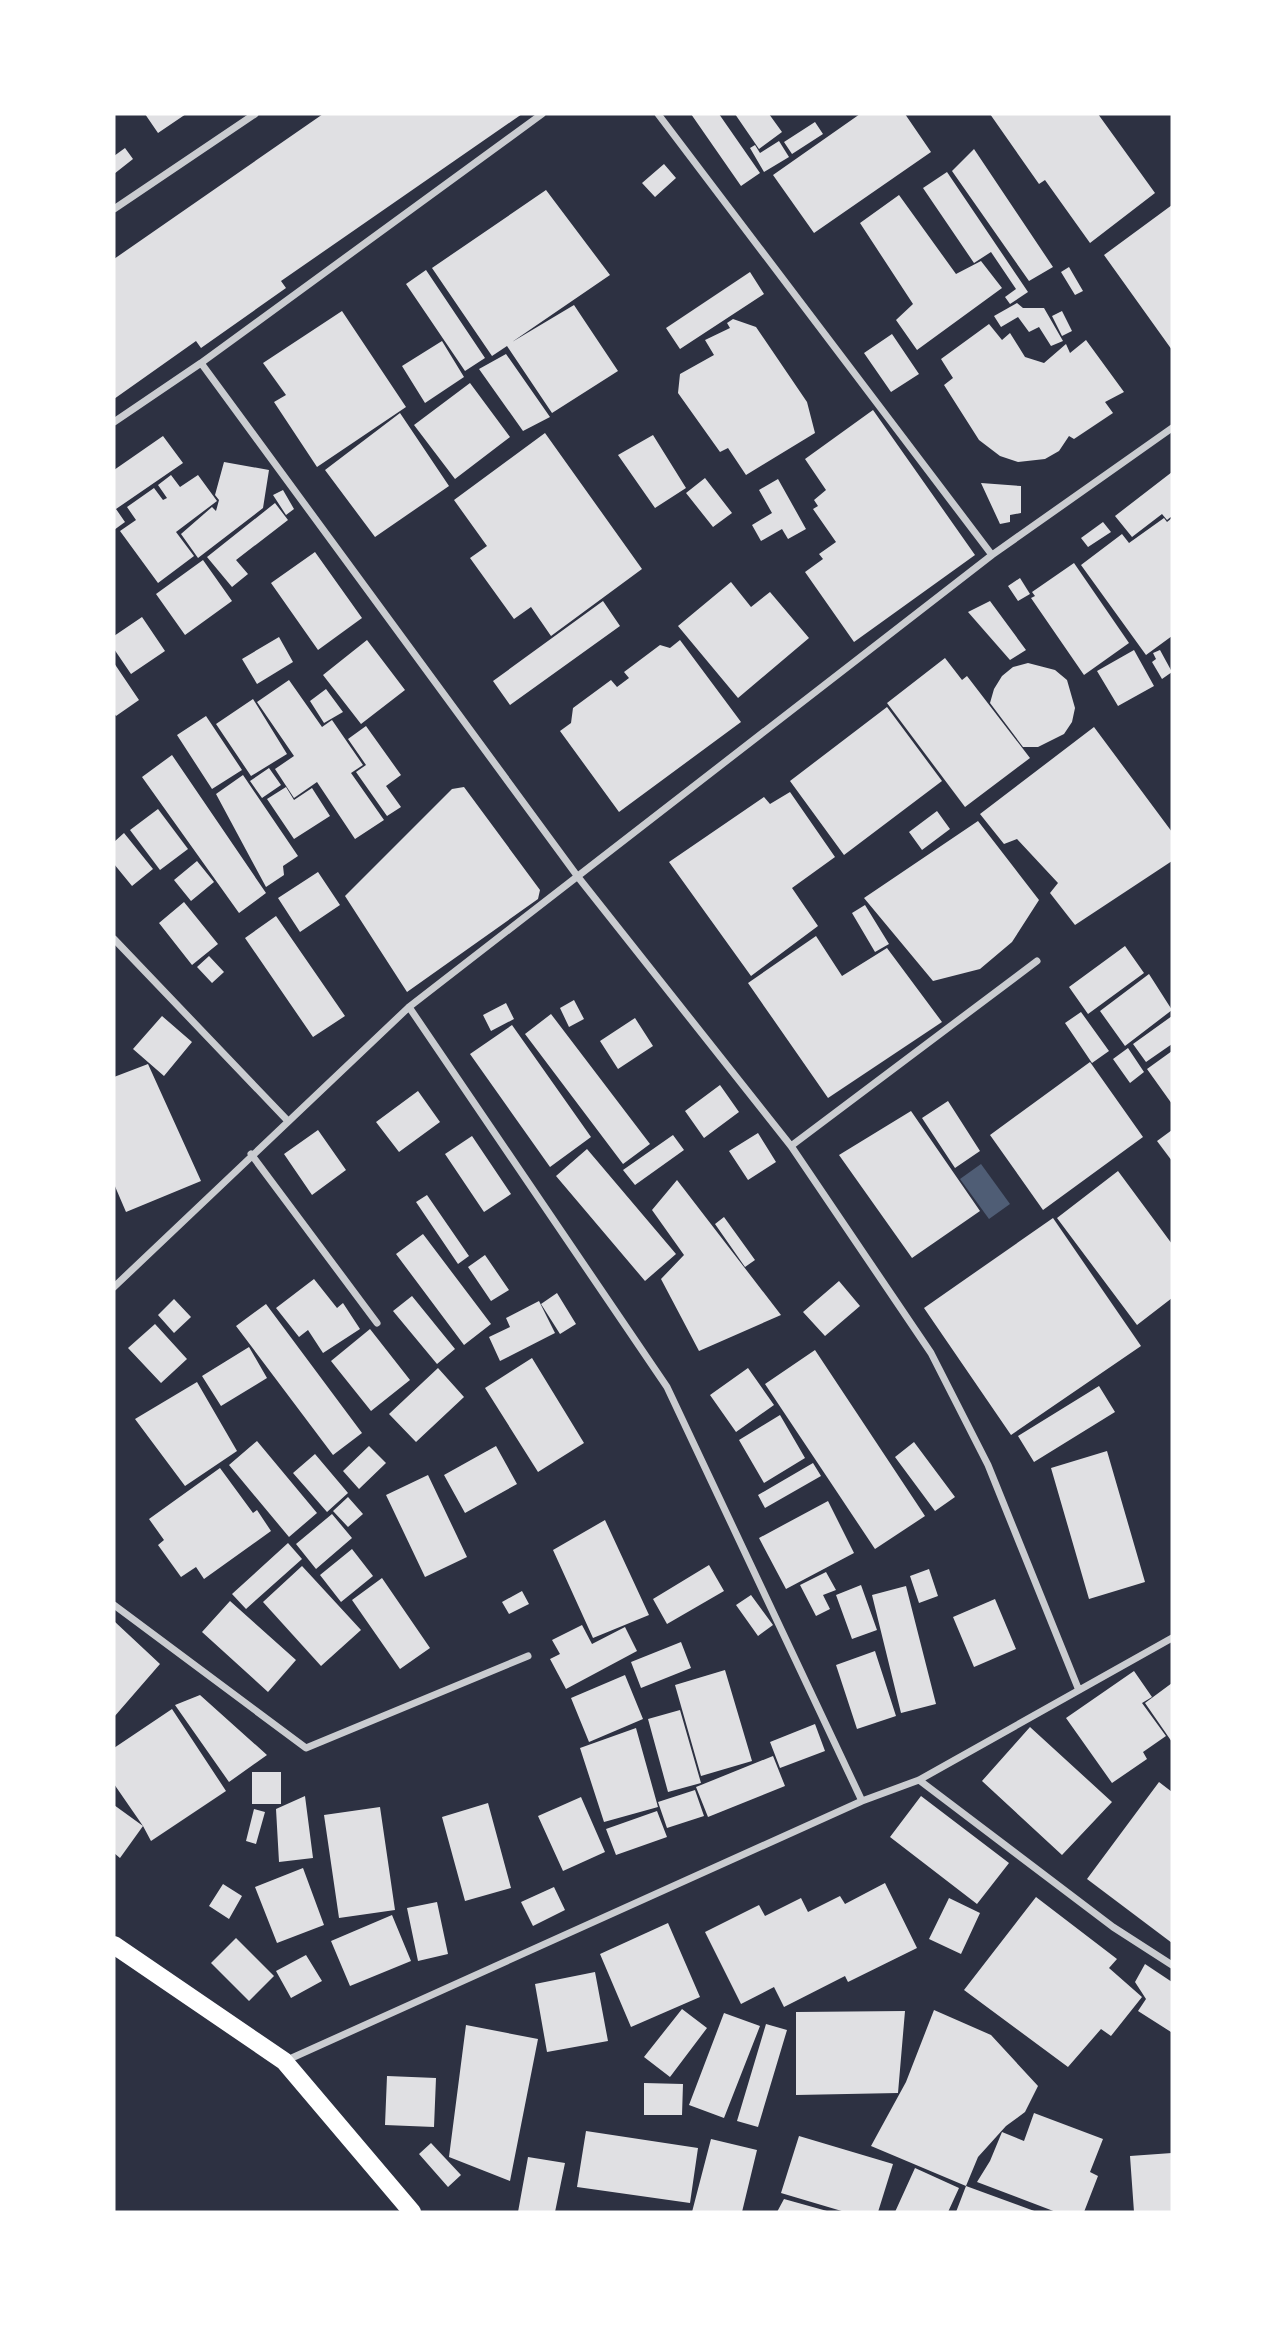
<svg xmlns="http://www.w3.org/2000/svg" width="1286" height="2326" viewBox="0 0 1286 2326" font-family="'Public Sans',sans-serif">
	<rect width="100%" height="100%" fill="#2d3142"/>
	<path fill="#4f5d75" d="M981 1164 1010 1204 989 1219 960 1179Z"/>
	<path fill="#e0e0e3" d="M145 114H186L158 133Z
		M323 114H522L281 281 286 288 201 348 196 341 114 399V259Z
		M691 114H719L760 173 741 186Z
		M735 114H769L782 132 759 149Z
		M860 114H905L931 152 814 233 773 175Z
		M990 114H1098L1155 193 1090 243 1045 180 1039 184Z
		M815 122 823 134 792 154 784 142Z
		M779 141 789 157 764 172 750 148 755 145 760 153Z
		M125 148 133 159 114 174V156Z
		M974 149 1053 267 1029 281 952 171Z
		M664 164 676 178 655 197 642 183Z
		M947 172 1028 292 1010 304 1005 297 1016 289 991 252 974 263 923 188Z
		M546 190 610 275 512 342 574 305 618 371 552 413 507 346 492 356 432 268Z
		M899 195 956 274 981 261 1002 288 917 350 896 320 913 304 860 223Z
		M1172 205V350L1104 255Z
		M1069 267 1083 291 1075 295 1061 272Z
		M426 270 485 358 465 371 406 284Z
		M750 272 764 294 680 349 666 328Z
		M1017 303 1023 308H1044L1063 341 1051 346 1039 327 1029 332 1018 317 1001 327 994 316Z
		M342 311 406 407 317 467 274 402 286 395 263 363Z
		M1062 311 1072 331 1062 336 1052 316Z
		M733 319 756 327 807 402 815 433 746 475 728 448 720 452 678 393 680 374 714 355 705 340 730 328 727 323Z
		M989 324 1002 340 1010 333 1025 357 1044 363 1066 344 1070 353 1086 340 1124 392 1105 402 1113 413 1074 439 1069 436 1059 451 1045 459 1018 462 1000 456 979 440 944 385 953 378 941 359Z
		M892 334 919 374 891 392 864 353Z
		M442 341 464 377 425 403 402 366Z
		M506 354 550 417 523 431 479 369Z
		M470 383 510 437 455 479 414 425Z
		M873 410 975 555 854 642 805 572 823 559 819 554 836 542 813 509 818 506 814 500 826 490 805 459Z
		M400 413 449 486 375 537 325 470Z
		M545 433 642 569 551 636 531 607 514 619 470 558 487 546 454 500Z
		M653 435 686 488 655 508 618 455Z
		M163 436 183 463 116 509 125 522 114 530V470Z
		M224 462 269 470 263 508 198 558 181 534 212 507 216 511 219 500 215 495Z
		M1172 472V516L1167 520 1162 514 1132 537 1115 516Z
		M171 475 180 487 198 475 217 501 176 532 194 556 158 583 120 531 136 520 127 507 154 488 163 500 167 498 158 485Z
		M705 478 732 513 713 527 686 493Z
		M778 479 806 529 788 539 782 529 761 541 752 525 772 513 759 490Z
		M981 483 1021 486V513L1010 515V522L1000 524Z
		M283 490 294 509 286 515 273 495Z
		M275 503 288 520 236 560 248 574 232 587 207 557Z
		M1164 518 1167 522 1172 518V636L1146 655 1081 565 1122 534 1129 543Z
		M1103 522 1111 532 1088 547 1081 538Z
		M315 552 362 618 318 650 271 583Z
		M203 560 232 601 185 635 156 594Z
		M1074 563 1129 643 1084 675 1031 598 1035 596 1032 592Z
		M1020 578 1030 594 1018 601 1008 586Z
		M731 582 751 607 770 592 809 638 738 698 678 626Z
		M603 601 620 626 510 705 493 681Z
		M990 601 1026 650 1010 660 968 612Z
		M142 617 165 651 131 674 114 649V636Z
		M279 637 293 662 257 684 242 659Z
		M367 640 405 690 361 724 323 675Z
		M680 640 741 722 619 812 560 731 571 723 573 708 611 680 617 687 629 678 624 672 660 645 670 648Z
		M1134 650 1154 686 1118 706 1097 671Z
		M1160 650 1172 672 1162 679 1152 662 1156 659 1153 653Z
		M945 658 962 680 967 676 1030 758 965 807 887 703Z
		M114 663 139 700 116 716 114 713Z
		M1028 663 1055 670 1067 680 1075 708 1072 722 1064 734 1038 747H1023L990 703 994 689 1002 676 1013 667Z
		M289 680 322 727 332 720 363 765 351 773 384 820 355 839 317 782 294 798 275 769 294 756 257 702Z
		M326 689 343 712 324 723 310 701Z
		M253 699 287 754 251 776 216 724Z
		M887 707 942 781 844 855 790 781Z
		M206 716 242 770 212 789 177 735Z
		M366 726 401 775 386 786 401 807 387 816 356 772 366 765 348 739Z
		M1094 727 1172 832V861L1075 925 1050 893 1058 883 1017 839 1004 844 980 814Z
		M172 755 266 893 239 913 142 777Z
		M269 768 281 785 262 798 250 781Z
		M243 775 298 856 283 866 284 875 266 887 216 794Z
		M286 787 294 800 312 788 330 816 294 839 267 799Z
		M464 787 540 890 538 899 407 992 345 896 452 789Z
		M790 792 835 857 792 888 818 926 751 976 669 862 764 797 770 804Z
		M158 809 188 849 160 870 130 830Z
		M937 811 950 829 922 850 909 832Z
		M978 821 1039 900 1012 942 980 969 933 981 864 898Z
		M124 833 153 869 132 886 114 864V842Z
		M197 861 214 882 191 901 174 880Z
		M318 872 340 905 300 932 278 898Z
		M184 902 218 944 192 965 159 923Z
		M865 905 889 944 875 952 852 913Z
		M276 916 345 1016 313 1037 245 938Z
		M816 936 842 976 887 948 942 1022 828 1098 748 983Z
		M1125 946 1144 973 1088 1014 1069 987Z
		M209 956 224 972 212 983 197 967Z
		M1149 974 1172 1010 1125 1046 1100 1011Z
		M574 1000 584 1019 569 1027 560 1008Z
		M506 1003 514 1019 491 1031 483 1015Z
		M1081 1012 1109 1051 1092 1063 1065 1023Z
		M551 1014 650 1144 623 1164 525 1034Z
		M162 1016 192 1042 164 1076 133 1049Z
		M1172 1016V1044L1146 1062 1133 1044Z
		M635 1018 653 1046 618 1069 600 1041Z
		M512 1025 591 1137 550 1167 470 1054Z
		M1128 1048 1144 1072 1130 1083 1113 1059Z
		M1172 1051V1104L1147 1069Z
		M1090 1062 1143 1137 1043 1210 990 1135Z
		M148 1064 201 1181 126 1212 114 1184V1077Z
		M720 1085 739 1112 704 1138 685 1111Z
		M418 1091 440 1122 399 1152 376 1122Z
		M948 1101 980 1151 955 1168 922 1118Z
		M911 1111 980 1211 912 1258 839 1155Z
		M318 1130 346 1170 312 1195 284 1154Z
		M1172 1130V1161L1157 1141Z
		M758 1133 776 1162 748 1180 729 1151Z
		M673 1135 684 1150 635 1185 623 1170Z
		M472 1136 511 1194 484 1212 445 1154Z
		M587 1149 676 1254 645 1281 556 1176Z
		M1118 1171 1172 1244V1298L1137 1325 1057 1218Z
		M677 1180 781 1315 699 1351 661 1279 684 1255 652 1210Z
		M427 1195 469 1256 458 1264 416 1202Z
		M724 1217 755 1260 745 1267 715 1224Z
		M1053 1218 1141 1346 1011 1435 924 1308Z
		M423 1234 491 1324 464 1345 396 1254Z
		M485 1255 509 1290 491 1301 468 1267Z
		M314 1279 337 1308 343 1303 360 1329 323 1353 308 1330 299 1337 276 1308Z
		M839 1281 860 1306 825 1336 803 1312Z
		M557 1293 576 1324 560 1334 541 1304Z
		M412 1296 455 1349 437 1364 393 1311Z
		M174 1299 191 1317 174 1333 158 1315Z
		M539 1301 555 1333 500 1361 489 1337 510 1327 506 1318Z
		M266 1304 362 1433 333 1455 236 1326Z
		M155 1324 187 1359 161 1383 128 1348Z
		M370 1329 410 1380 371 1411 331 1361Z
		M249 1347 267 1378 221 1406 202 1376Z
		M815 1350 925 1516 875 1549 765 1384Z
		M532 1358 584 1443 538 1472 485 1388Z
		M438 1368 464 1397 416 1442 389 1414Z
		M748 1368 774 1405 736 1432 710 1395Z
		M197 1382 237 1451 185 1486 135 1419Z
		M1099 1386 1115 1412 1034 1462 1018 1436Z
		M780 1415 805 1458 764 1483 739 1440Z
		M257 1441 317 1513 289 1537 229 1465Z
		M914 1442 955 1497 935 1511 895 1457Z
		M369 1446 386 1463 359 1489 343 1471Z
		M496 1446 517 1484 465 1513 444 1475Z
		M1107 1451 1145 1582 1089 1599 1051 1468Z
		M315 1454 348 1493 327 1512 293 1473Z
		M813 1463 821 1476 765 1508 758 1495Z
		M220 1468 253 1513 257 1510 271 1531 204 1579 196 1567 181 1577 158 1545 164 1540 149 1519Z
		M428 1475 467 1557 425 1577 386 1495Z
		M348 1497 363 1514 348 1527 333 1511Z
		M828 1501 854 1553 786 1589 759 1538Z
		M332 1514 352 1538 316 1569 296 1544Z
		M605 1520 649 1615 593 1638 553 1550Z
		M288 1543 302 1559 246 1609 232 1594Z
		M352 1549 373 1576 341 1602 320 1575Z
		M709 1565 724 1591 667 1624 653 1599Z
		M302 1566 361 1630 321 1666 263 1602Z
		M929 1569 938 1596 919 1603 910 1576Z
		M826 1572 836 1590 823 1595 830 1609 816 1616 800 1585Z
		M382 1578 430 1648 400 1669 352 1600Z
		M861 1585 877 1630 852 1639 836 1595Z
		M906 1586 936 1704 901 1713 872 1595Z
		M522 1591 529 1604 509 1614 502 1602Z
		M751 1595 773 1625 758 1636 736 1605Z
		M995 1599 1016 1649 974 1667 953 1617Z
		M230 1601 296 1660 268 1692 202 1632Z
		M114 1621 160 1664 114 1717Z
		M582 1625 592 1644 625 1627 637 1651 566 1689 550 1659 560 1654 552 1640Z
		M681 1642 691 1668 641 1688 631 1662Z
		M875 1651 896 1716 857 1729 836 1665Z
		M725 1670 752 1761 701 1776 675 1685Z
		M1134 1671 1152 1697 1142 1703 1166 1736 1143 1752 1147 1759 1112 1783 1066 1718Z
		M625 1675 643 1719 589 1742 571 1698Z
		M1172 1683V1742L1145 1703Z
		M200 1695 267 1755 229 1782 175 1705Z
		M172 1709 226 1791 151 1841 143 1826 120 1858 114 1853V1805L143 1826 114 1784V1748Z
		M680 1710 701 1783 668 1792 648 1719Z
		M815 1724 825 1751 780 1768 770 1742Z
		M1030 1727 1112 1802 1062 1855 982 1781Z
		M636 1728 658 1807 604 1822 580 1748Z
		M773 1756 785 1786 708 1817 696 1787Z
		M252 1772H281V1804H252Z
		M1159 1782 1172 1792V1943L1087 1879Z
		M695 1790 704 1816 667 1828 658 1802Z
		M305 1796 313 1858 279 1862 276 1809Z
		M921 1796 1009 1863 977 1904 890 1837Z
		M581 1797 605 1852 563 1871 538 1816Z
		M488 1803 511 1888 465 1901 442 1817Z
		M380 1807 395 1910 339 1918 324 1815Z
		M254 1809 265 1812 256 1844 246 1841Z
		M657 1811 667 1837 616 1855 606 1829Z
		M303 1868 324 1925 277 1943 255 1887Z
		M885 1883 917 1948 848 1982 845 1976 784 2007 774 1987 741 2004 705 1932 759 1905 765 1916 801 1898 808 1912 840 1896 845 1904Z
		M223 1884 242 1896 229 1919 209 1906Z
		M554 1887 565 1910 533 1926 521 1902Z
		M1036 1897 1117 1959 1109 1968 1142 1997 1111 2036 1101 2029 1068 2067 964 1990Z
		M949 1898 980 1913 961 1954 929 1939Z
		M437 1902 448 1954 418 1961 407 1908Z
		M392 1915 411 1961 350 1986 331 1941Z
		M668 1923 700 1997 631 2027 600 1954Z
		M236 1938 274 1976 249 2001 211 1963Z
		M306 1955 322 1981 291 1998 276 1971Z
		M1145 1964 1172 1982 1171 2032 1138 2011 1146 1999 1135 1982Z
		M595 1972 608 2041 547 2052 535 1984Z
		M682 2009 707 2028 670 2077 644 2057Z
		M934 2010 991 2035 1038 2086 1025 2112 1006 2126 978 2157 966 2186 871 2146 906 2082Z
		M905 2011 898 2093 796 2095V2012Z
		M724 2013 760 2026 724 2118 689 2105Z
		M766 2024 787 2030 758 2127 737 2121Z
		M466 2025 538 2039 510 2181 449 2157Z
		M387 2076 436 2078 434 2127 385 2125Z
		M644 2083 683 2084 682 2115H644Z
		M1034 2113 1103 2139 1090 2172 1098 2176 1084 2212H1056L977 2182 990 2161 1002 2132 1024 2141Z
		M586 2131 698 2148 690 2203 577 2187Z
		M799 2136 893 2164 878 2212H845L781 2193Z
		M711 2139 757 2150 742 2212H692Z
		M431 2143 461 2175 448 2187 419 2154Z
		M1172 2153V2212H1134L1130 2156Z
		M528 2157 565 2163 555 2212H518Z
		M915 2168 959 2188 948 2212H895Z
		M966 2186 1037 2212H956Z
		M784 2199 827 2211V2212H777Z"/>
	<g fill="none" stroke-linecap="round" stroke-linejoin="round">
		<path stroke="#caccd0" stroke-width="7" d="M658 114 992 555
			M114 209 255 114
			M201 363 578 877 791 1146 931 1353 988 1465 1078 1688
			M114 422 201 363 542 114
			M114 939 287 1120
			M409 1007 667 1387 862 1801
			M791 1146 1037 961
			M251 1154 377 1323
			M114 1287 409 1007 992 555 1172 428
			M114 1605 306 1748 528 1656
			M919 1780 1113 1927 1172 1965
			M285 2061 862 1801 919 1780 1172 1638"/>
		<path stroke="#fff" stroke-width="18" d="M114 1945 284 2061 412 2212"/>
	</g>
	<rect width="1286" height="2326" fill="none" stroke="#ffffff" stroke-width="231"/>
</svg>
